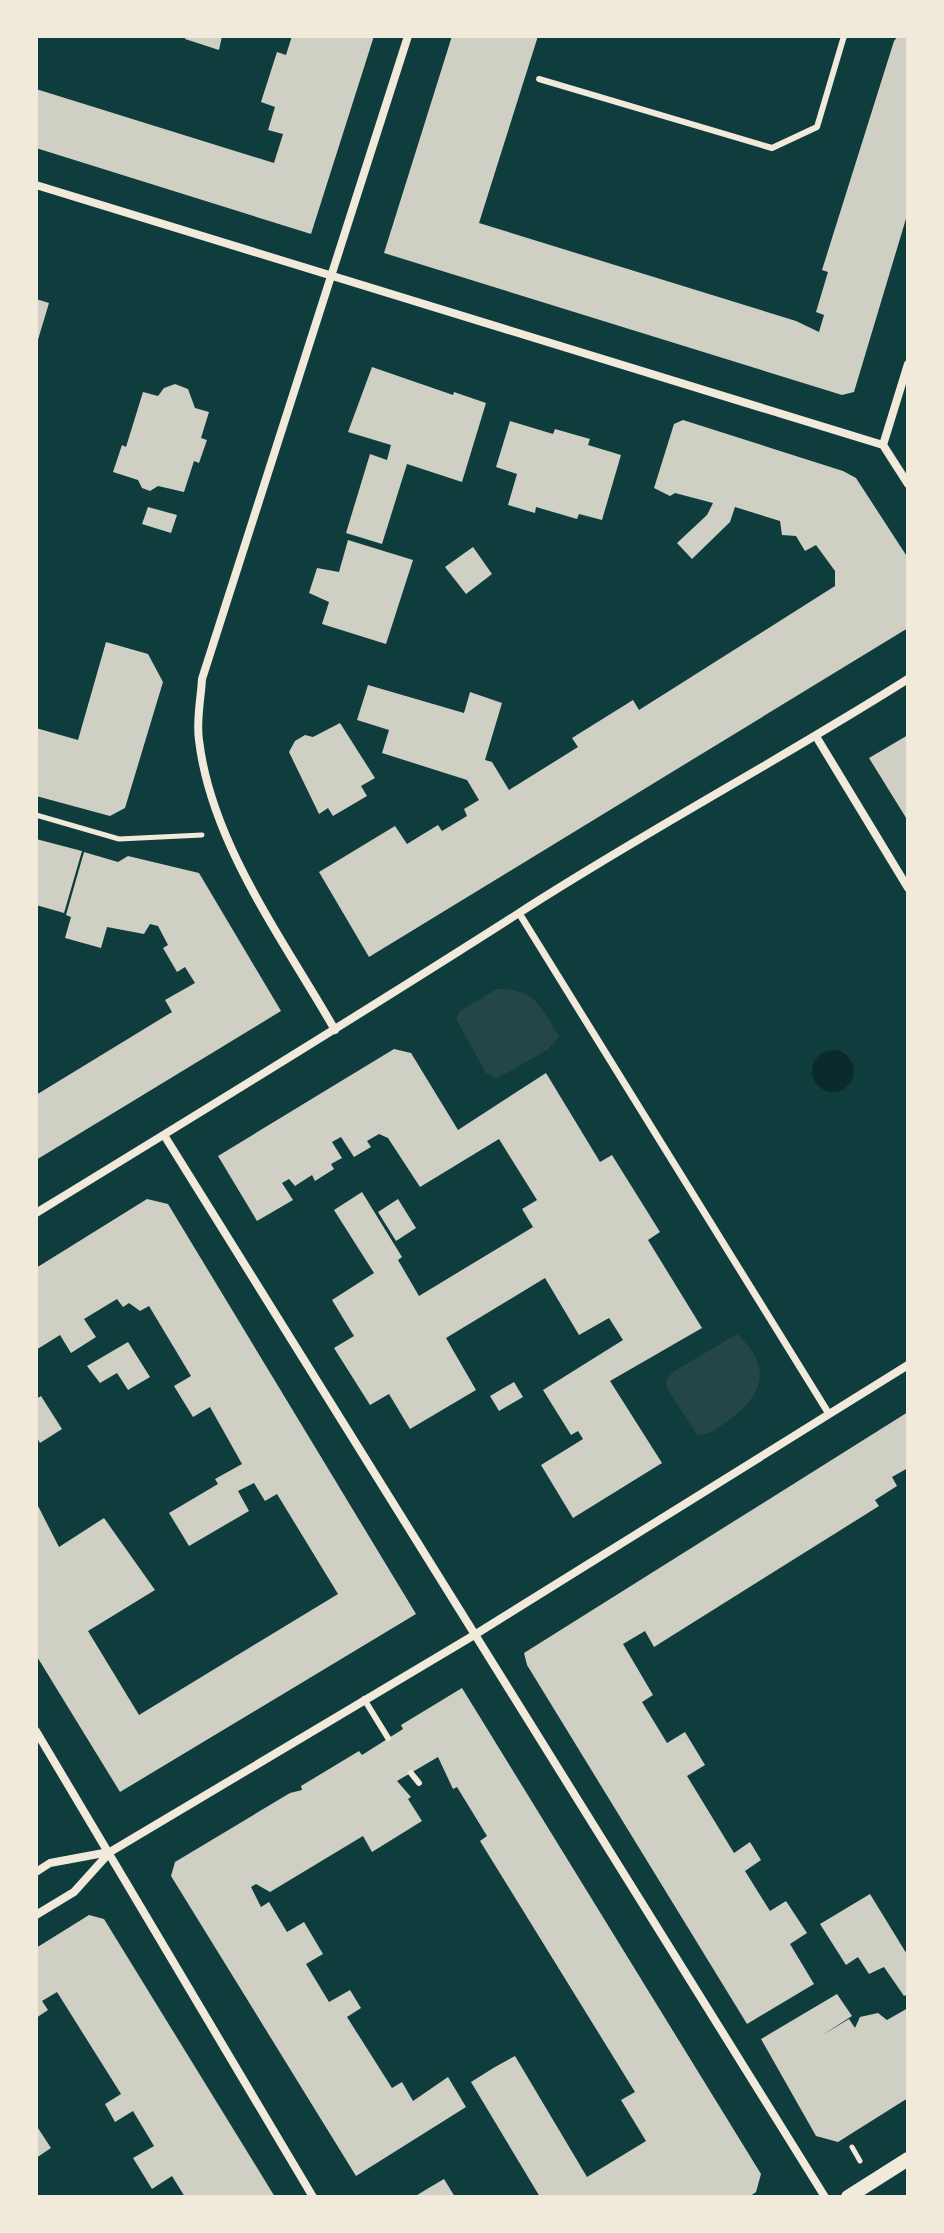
<svg xmlns="http://www.w3.org/2000/svg" width="944" height="2233" viewBox="0 0 944 2233" font-family="'Noto Sans',sans-serif">
	<rect width="100%" height="100%" fill="#0f3d3e"/>
	<path fill="#244646" d="M497 989C536 989 541 1007 559 1037L547 1050 496 1079 486 1073 456 1019 460 1011Z
		M737 1334C774 1367 763 1397 726 1422 716 1429 709 1435 697 1435L667 1388 666 1380 673 1372Z"/>
	<path fill="#0a2a2b" d="M812 1071a21 21 0 1 1 42 0a21 21 0 1 1-42 0Z"/>
	<path fill="#cfcfc3" d="M186 36H222L219 50 185 39Z
		M292 36H374L311 234 36 148V89L274 163 283 134 268 130 275 107 261 102 277 52 286 55Z
		M452 36H538L479 223 796 321 819 332 824 315 816 312 828 272 822 270 894 41 898 36H908V212L854 392 842 395 384 253Z
		M36 299 49 303 37 343H36Z
		M372 367 453 395 454 392 486 403 462 482 407 464 382 544 346 533 370 454 387 460 391 445 348 432Z
		M175 384 188 389 195 408 209 412 201 438 207 440 199 463 194 461 184 492 158 486 150 491 142 488 138 480 113 472 122 445 126 447 143 392 158 396 164 388Z
		M683 420 843 471 856 478 908 558V628L369 957 319 872 395 826 407 844 438 825 442 831 467 816 464 809 479 800 467 780 382 753 389 730 357 720 368 685 464 713 470 692 502 703 485 760 492 762 509 790 578 747 572 738 633 700 639 710 835 586V571L816 545 805 551 796 536 782 535 780 521 735 507 730 522 692 559 677 543 707 515 713 503 675 493 670 496 654 488 674 424Z
		M510 421 553 434 555 429 590 439 588 445 621 455 602 520 579 514 577 519 536 507 535 513 508 505 517 474 496 467Z
		M148 507 177 515 171 533 142 524Z
		M348 540 413 560 386 644 322 624 329 602 309 593 317 568 339 572Z
		M473 547 492 574 466 594 445 567Z
		M106 642 148 654 163 682 125 808 110 816 36 796V728L78 740Z
		M340 723 375 778 361 786 367 796 333 816 328 808 319 814 289 752 295 741 305 735 313 737Z
		M908 735V821L869 758Z
		M36 839 82 851 64 913 36 905Z
		M84 852 118 862 128 856 199 873 281 1011 36 1160V1095L172 1012 165 1000 195 983 185 967 177 972 163 948 168 945 158 926 150 924 144 934 107 927 101 948 65 938 71 917 66 915Z
		M394 1049 411 1053 458 1130 546 1073 600 1162 612 1155 660 1232 648 1240 702 1328 610 1381 662 1463 573 1518 541 1465 583 1439 578 1431 571 1435 543 1390 623 1340 609 1318 579 1335 545 1278 446 1338 476 1390 410 1429 389 1394 370 1405 334 1348 354 1336 332 1300 374 1273 334 1210 362 1192 402 1257 398 1260 419 1296 533 1227 522 1209 537 1200 499 1139 420 1187 388 1138 379 1134 367 1141 371 1147 354 1157 341 1137 332 1142 342 1158 331 1164 334 1169 315 1181 312 1175 295 1186 289 1179 282 1183 293 1200 257 1221 218 1156Z
		M147 1199 168 1204 416 1614 120 1792 36 1655V1502L59 1547 104 1518 155 1590 88 1631 139 1715 338 1594 277 1494 265 1501 254 1483 238 1491 249 1511 189 1546 169 1513 218 1484 215 1479 242 1464 210 1407 193 1417 174 1386 191 1376 149 1306 140 1311 129 1303 123 1307 117 1299 84 1319 96 1337 71 1353 60 1335 36 1350V1268Z
		M398 1199 416 1228 396 1241 378 1212Z
		M128 1342 150 1377 128 1390 117 1373 100 1383 87 1366Z
		M514 1382 523 1397 499 1411 490 1396Z
		M41 1396 62 1429 40 1443 36 1436V1399Z
		M908 1412V1468L892 1477 897 1486 875 1500 879 1506 654 1647 645 1631 623 1644 653 1695 642 1702 667 1743 685 1732 705 1765 687 1776 734 1853 750 1842 761 1860 745 1871 770 1911 786 1901 807 1933 790 1944 814 1984 747 2024 527 1665 524 1653Z
		M462 1688 761 2174 756 2192 749 2197H540L471 2082 495 2067 515 2056 587 2177 646 2141 621 2100 635 2092 480 1841 487 1836 457 1787 453 1789 438 1757 397 1781 411 1797 408 1799 422 1821 372 1852 363 1836 270 1892 256 1884 251 1887 261 1907 269 1902 287 1932 304 1922 323 1954 306 1964 329 2002 350 1990 361 2008 347 2017 392 2088 402 2082 413 2101 448 2077 466 2107 356 2176 171 1876 175 1862 290 1793 302 1790 301 1786 359 1751 362 1755 403 1729 401 1725Z
		M870 1894 908 1956V1994L904 1996 884 1967 869 1974 858 1957 846 1965 820 1924Z
		M89 1915 104 1919 275 2197H185L172 2176 152 2189 133 2158 154 2146 133 2111 115 2122 105 2104 121 2094 57 1992 42 2001 48 2010 36 2018V1948Z
		M837 1994 852 2016 821 2036 849 2019 855 2028 860 2017 878 2013 887 2020 908 2008V2098L838 2142 816 2136 761 2039Z
		M36 2125 51 2148 36 2158Z
		M444 2179 455 2197H414L427 2189Z"/>
	<g fill="none" stroke-linecap="round" stroke-linejoin="round">
		<path stroke="#f1e9da" stroke-width="5" d="M36 815 119 839 202 835
			M852 2147 860 2161"/>
		<path stroke="#f1e9da" stroke-width="6" d="M539 79 772 148 817 127 844 36
			M364 1699 388 1738
			M411 1773 419 1783"/>
		<path stroke="#f1e9da" stroke-width="7" d="M519 913 829 1414"/>
		<path stroke="#f1e9da" stroke-width="8" d="M36 185 883 445
			M908 364 883 445 908 484
			M817 738 908 888
			M335 1030C284 941 211 843 199 740 196 720 201 699 202 679L408 36
			M164 1135 825 2197
			M36 1213C198 1114 360 1015 519 913 646 831 780 760 908 679
			M36 1731 313 2197
			M36 1872 50 1863 109 1852
			M36 1915 74 1892 110 1852 476 1634 908 1365"/>
		<path stroke="#f1e9da" stroke-width="14" d="M848 2197 908 2159"/>
	</g>
	<rect width="944" height="2233" fill="none" stroke="#f1e9da" stroke-width="76"/>
</svg>
